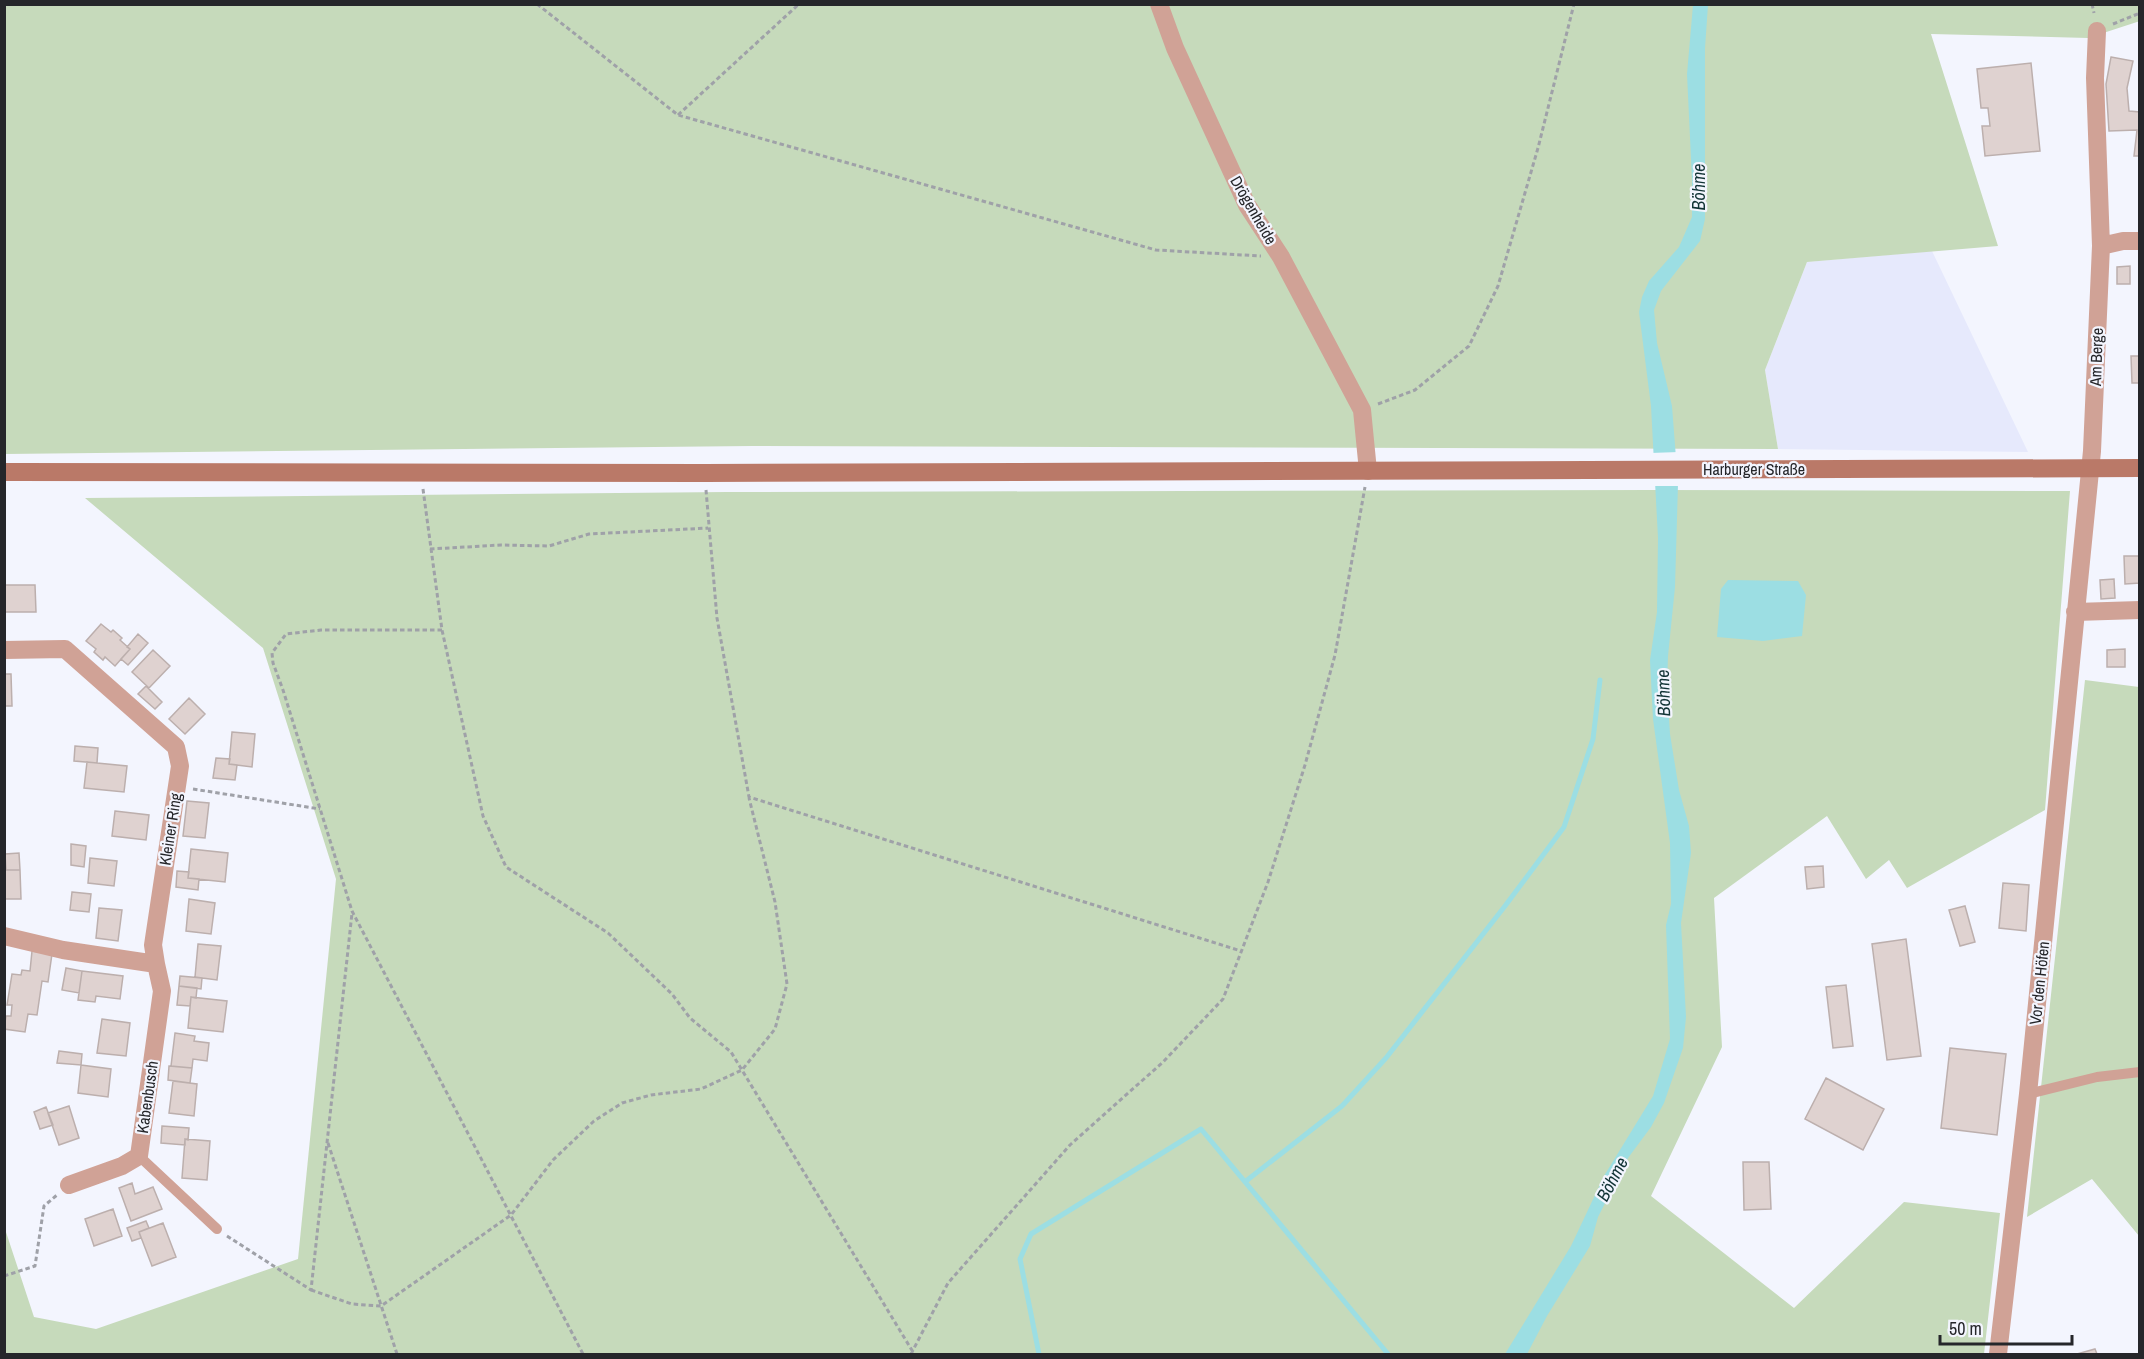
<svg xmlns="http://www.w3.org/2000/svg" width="2144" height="1359" viewBox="0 0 2144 1359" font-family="'Archivo Narrow',sans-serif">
	<rect width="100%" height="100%" fill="#f3f5fe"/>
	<path fill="#e6e9fc" d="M1932 251 2028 452 1778 449 1765 370 1807 262Z"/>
	<path fill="#c6dabb" d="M2139 4 2140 21 2088 38 1931 34 1998 246 1807 262 1765 370 1778 449 752 446 5 454 4 5Z
		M1655 490 2070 491 2045 810 1907 888 1889 860 1866 879 1827 816 1714 898 1722 1047 1651 1196 1794 1308 1904 1202 2000 1213 1984 1354H5L4 1226 34 1317 96 1329 298 1259 336 879 263 648 85 498 727 492Z
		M2085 680 2139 687V1236L2092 1179 2027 1217Z"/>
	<path fill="#9cdee3" d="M1693 5H1708L1705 48V219L1700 241 1661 291 1654 310 1657 343 1672 406 1678 484 1675 587 1668 656 1667 687 1670 734 1679 790 1689 826 1691 853 1681 923 1686 1017 1683 1048 1664 1103 1651 1127 1628 1158 1598 1217 1590 1246 1547 1316 1527 1354H1505L1571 1246 1604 1176 1653 1096 1670 1039 1666 925 1671 904 1670 843 1653 719 1650 660 1657 612 1658 538 1651 406 1639 312 1642 297 1649 281 1679 247 1692 217V180L1687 74Z
		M1728 580 1798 581 1806 595 1802 636 1763 641 1717 637 1721 589Z"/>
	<path fill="#f3f5fe" d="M1679 452 1681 486H1652L1650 453Z"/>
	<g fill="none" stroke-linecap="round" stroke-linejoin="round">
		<path stroke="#9cdee3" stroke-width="5" d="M1246 1181 1342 1106 1386 1058 1505 906 1564 827 1593 739 1600 680
			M1039 1354 1020 1259 1031 1234 1201 1129 1388 1354"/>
	</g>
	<path fill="#dfd2d0" stroke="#bcafad" stroke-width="1.5" d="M2111 57 2133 61 2127 88 2129 111 2140 112V156H2134L2137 130 2109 131 2106 84Z
		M2031 63 2040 151 1985 156 1982 126H1990L1988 108H1981L1977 69Z
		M2130 266V284H2117V267Z
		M2131 356H2140V383H2132Z
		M2124 556H2140V583L2125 584Z
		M2114 579 2115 598 2101 599 2100 580Z
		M4 585H35L36 612H4Z
		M101 624 111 632 113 630 122 638 120 640 130 649 115 666 105 657 103 660 94 652 96 649 86 641Z
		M138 634 148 643 128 665 121 659 130 649 127 647Z
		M2125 649V667H2107V650Z
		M153 650 170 666 149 688 132 672Z
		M4 674H11L12 706H4Z
		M146 686 162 702 155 709 138 694Z
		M189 698 205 714 185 734 169 719Z
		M232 732 255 734 252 767 229 764Z
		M75 746 98 748 97 763 74 761Z
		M216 758 230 759 229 764 237 765 235 780 213 778Z
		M87 762 127 766 124 792 84 788Z
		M187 801 209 803 205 838 183 836Z
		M115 811 149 815 146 840 112 836Z
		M71 844 86 846 84 867 71 865Z
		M191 849 228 853 225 882 188 878Z
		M19 853 20 870H6L5 854Z
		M90 858 117 861 114 886 88 883Z
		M1823 866 1824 887 1807 889 1805 867Z
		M4 870H20L21 899H4Z
		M177 871 189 872 188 878 199 879 198 890 176 887Z
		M2003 883 2029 885 2026 931 1999 928Z
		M72 892 91 894 89 912 70 910Z
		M189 899 215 903 211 934 186 931Z
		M1965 906 1975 942 1960 946 1949 910Z
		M99 908 122 910 118 941 96 938Z
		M1906 939 1921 1056 1887 1060 1872 944Z
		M198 944 221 946 217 980 195 977Z
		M32 951 52 954 48 982 42 981 37 1015 28 1014 25 1032 4 1029 6 1016H11L12 1005H7L12 974 21 975 22 970 30 971Z
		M66 968 82 971 79 993 62 990Z
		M82 971 123 976 120 999 96 996 95 1002 78 1000Z
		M180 976 202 978 201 989 179 986Z
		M1846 985 1853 1046 1833 1048 1826 987Z
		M179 986 197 988 196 998 191 997 190 1006 177 1005Z
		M191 997 227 1001 223 1032 188 1028Z
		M102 1019 130 1023 126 1056 97 1053Z
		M175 1033 195 1036 194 1041 209 1043 207 1061 193 1059 192 1068 171 1066Z
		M1950 1048 2006 1054 1997 1135 1941 1128Z
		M59 1051 82 1054 81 1065 57 1063Z
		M81 1065 111 1069 108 1097 78 1093Z
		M169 1066 192 1068 190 1083 168 1080Z
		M1826 1078 1884 1109 1863 1150 1805 1119Z
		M173 1081 197 1084 194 1116 169 1113Z
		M69 1106 79 1138 59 1145 48 1113Z
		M46 1107 53 1125 40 1129 34 1112Z
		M162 1126 189 1128 188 1140 185 1139V1145L161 1143Z
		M185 1139 210 1141 207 1180 182 1178Z
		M1743 1162H1769L1771 1209 1744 1210Z
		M132 1183 135 1194 153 1187 162 1209 131 1221 119 1188Z
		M113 1209 122 1236 94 1246 85 1219Z
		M146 1221 149 1228 139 1232 141 1238 132 1241 127 1228Z
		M163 1223 176 1257 152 1266 139 1232Z
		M2095 1349 2097 1354H2077Z"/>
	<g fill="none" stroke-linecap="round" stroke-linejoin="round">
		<path stroke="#9fa1a8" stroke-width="3" stroke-dasharray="4.5 3" stroke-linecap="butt" d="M537 4 678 115 1156 250 1261 256
			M2092 4 2094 13
			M2113 24 2140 13
			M678 115 799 4
			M1378 404 1415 390 1469 346 1498 286 1538 148 1574 4
			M423 489 442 630 483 816 506 867 608 933 672 994 690 1018 731 1052 913 1352
			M706 490 717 618 749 797 1241 951
			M430 549 501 545 549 546 589 534 708 528
			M442 630H321L286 634 272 653 273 663 283 690 352 911 583 1354
			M193 789 320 809
			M328 1143 397 1354
			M227 1236 311 1290 352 913
			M4 1276 35 1266 44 1206 57 1195
			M311 1290 352 1304 381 1306 511 1215 553 1160 594 1121 622 1103 651 1095 701 1089 742 1070 775 1029 787 984 775 902 749 798
			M911 1354 948 1283 1070 1145 1163 1062 1223 999 1268 882 1305 765 1335 655 1365 487"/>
		<path stroke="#d0a296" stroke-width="10" d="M2028 1094 2097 1077 2140 1072
			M139 1156 217 1229"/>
		<path stroke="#d0a296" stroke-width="18" d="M1159 4 1175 48 1247 205 1281 257 1362 410 1368 471
			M2101 246 2123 241H2140
			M2075 612 2140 610
			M4 650 65 649 176 747 180 766 153 945 156 964 63 950 4 936
			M69 1185 122 1166 139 1156 162 991 156 964
			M1998 1354 2028 1094 2092 451 2101 246 2095 78 2097 31"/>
		<path stroke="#ba7968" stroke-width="18" d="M4 472 705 473 2140 468"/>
	</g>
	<g text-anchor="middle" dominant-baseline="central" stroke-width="4.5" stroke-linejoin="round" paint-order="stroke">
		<g font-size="16" fill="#25262a" stroke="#f3f5fe">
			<text transform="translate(1254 210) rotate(60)">Drögenheide</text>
			<text transform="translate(2096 357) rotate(-88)">Am Berge</text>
			<text x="1754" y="469">Harburger Straße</text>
			<text transform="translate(170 829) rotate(-81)">Kleiner Ring</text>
			<text transform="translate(2039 983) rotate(-84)">Vor den Höfen</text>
			<text transform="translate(147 1097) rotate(-82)">Kabenbusch</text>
		</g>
		<g font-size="18" font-style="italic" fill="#123436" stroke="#f3f5fe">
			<text transform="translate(1698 187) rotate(-90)">Böhme</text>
			<text transform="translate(1663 693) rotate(-92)">Böhme</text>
			<text transform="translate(1612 1179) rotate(-62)">Böhme</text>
		</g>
	</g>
	<rect width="2144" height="1359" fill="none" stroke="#25262a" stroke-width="12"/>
	<path d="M1940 1335v9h132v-9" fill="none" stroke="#25262a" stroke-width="3"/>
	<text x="1949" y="1335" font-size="18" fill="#25262a" stroke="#f3f5fe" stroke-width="4.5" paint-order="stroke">50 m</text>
</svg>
